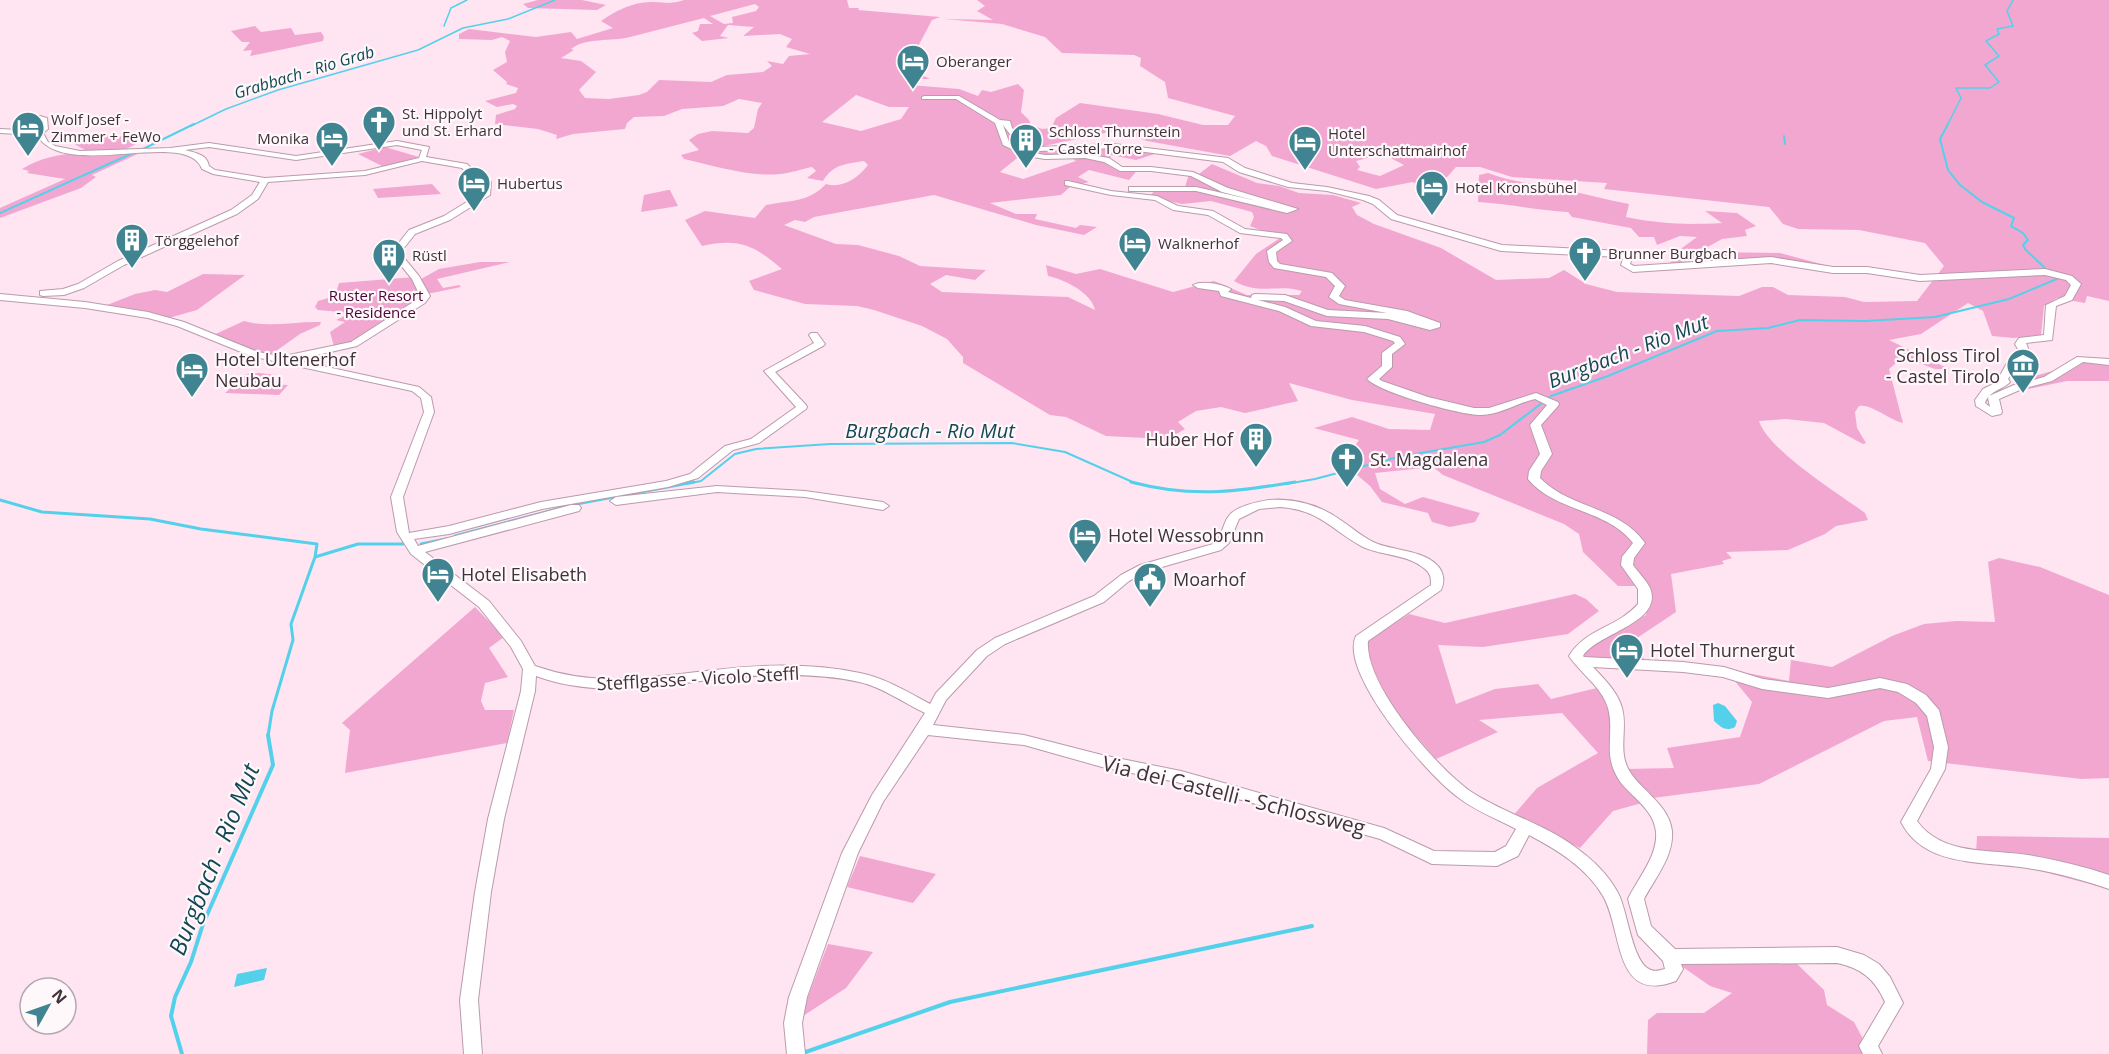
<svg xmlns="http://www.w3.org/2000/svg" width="2109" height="1054" viewBox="0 0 2109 1054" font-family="'Open Sans',sans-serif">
	<rect width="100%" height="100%" fill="#ffe4f2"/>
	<path fill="#f2a7d1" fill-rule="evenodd" d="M538 0H582L606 5 597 10 528 8 523 4Z
		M684 0H847L849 8H859L858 10 940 17 932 20 914 54 928 59 925 63 929 65 913 64 911 70H924L922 75 930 79H913L910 85 959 89 978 96 982 90 991 92 1018 84 1024 90 1021 112 1029 120 1031 125 1042 129 1051 128 1056 118 1080 103 1158 114 1203 125H1228L1235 116 1168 98 1165 82 1140 66 1141 58 1134 55 1062 53 1045 37 1002 24 944 19 993 20 977 11 985 6 977 0H2109V301L2087 296 2085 303 2057 298 2044 306 2041 335 2014 338 1992 336 1983 311 1968 303 1921 334 1889 340 1949 369H1935L1903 357 1889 369 1903 423C1889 420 1872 404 1859 406L1855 412 1857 428 1866 443 1863 444 1824 423 1786 419 1759 421C1768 450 1838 493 1865 513L1868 520 1836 526 1825 534 1788 550 1726 552 1732 558 1722 561 1724 564 1671 574 1676 612 1637 638 1645 663 1584 660 1585 649 1646 615 1648 586H1618L1583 552 1579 534 1564 524 1443 475 1433 467 1375 473 1380 489 1405 504 1423 497 1480 513 1475 522 1450 527 1432 522 1428 513 1382 502 1370 486 1343 463 1359 440 1314 428 1352 417 1389 429 1430 430 1435 414 1352 400 1289 383 1298 401 1245 413 1221 407 1196 411 1178 422 1185 429 1173 436 1183 443 1146 438 1106 436 1066 417 1050 415 963 363V357L947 339 922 326 874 310 857 306 805 304 754 290 749 281 782 269C754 245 739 238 702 246L685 220 705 211 755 218 766 205C790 200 808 203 826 184 842 189 858 178 868 165L864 161C846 164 833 164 823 181L807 178 816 171 812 167C802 169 791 173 780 174 749 177 715 166 684 159L681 155 699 150 689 140 698 134 712 131 748 133 754 128 758 109 762 103 739 99 723 106 682 109 664 116 634 117 627 123 625 129 573 134 556 139 557 135 538 129 495 124 496 115 515 109 517 106 513 104 497 107 485 101 516 93 518 88 506 84 507 82 493 70 507 62 505 52 510 41 502 37 492 40 459 39V34L469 29 536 37 571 32 577 39 613 28 601 21C616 11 632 2 651 2 666 2 668 5 684 0ZM755 4 759 7 756 11 732 17 733 23 724 24 710 16ZM704 18 713 24H700L698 31 692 33 702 41 729 38 720 36 728 25 754 27 743 36 780 34 792 39 786 47 810 54 789 56 783 64 767 61 772 66 763 72 727 75 711 82 659 80 647 92 639 95 609 99 585 98 579 90 596 72 581 61 561 58 574 50 571 49C586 37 611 42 630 37 655 31 679 24 704 18ZM856 95 889 107H909L901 119 861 131 822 122ZM1110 132 1126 133 1147 141 1230 156 1256 141 1266 146 1272 156 1376 189 1413 182 1432 194 1456 167H1480L1512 177 1607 183 1604 189 1769 207 1783 224 1798 229 1859 230 1925 243 1944 266 1917 301 1864 302 1845 297 1788 295 1773 287H1762L1739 296 1617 292 1586 284 1564 270 1549 278 1496 280 1441 248 1374 224 1357 215 1352 207 1361 203 1333 195 1299 193 1279 186 1257 183 1212 164 1199 174H1189L1185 187 1157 188 1149 197 1182 204 1211 201 1252 212 1254 217 1250 226 1280 238 1256 254 1234 281C1261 296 1277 283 1302 291L1299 295H1247L1214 281 1173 292 1100 269 1076 274 1046 265 1048 276C1065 280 1091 292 1095 310L1068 297 942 292 930 284 946 275 975 280 986 270 920 266 899 256 858 245 836 244 784 225 795 220 805 222 814 217 934 195 1036 225 1084 235 1097 227 1080 225 1076 228 1035 219 1037 214H1016L990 203 1061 195 1070 187 1089 182 1078 177 1089 170 1129 180 1140 167 1116 166 1110 160 1111 155 1136 160 1158 153 1117 148 1039 147ZM1022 154 1067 155 1076 161 1023 179 1000 172ZM1383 154 1404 165 1380 176 1357 170 1360 167 1356 161Z
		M255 26 261 32 291 28 295 35 321 32 324 37 323 41 250 56 252 50 243 51 250 42H242L231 31Z
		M104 133 114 138 126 135 142 141 124 150H85L69 141Z
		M385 147 419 157 384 167 358 154Z
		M144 151 92 175 96 177 81 188 0 218V208L65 179 27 173 29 171 22 169C57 147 104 153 144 151Z
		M1488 173C1512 182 1535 184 1561 189 1583 193 1606 200 1629 204L1626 217C1660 224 1687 225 1722 223L1705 211 1737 213 1756 226 1745 230 1747 236 1722 239 1704 249 1709 252 1780 253 1836 268 1781 259 1669 264 1682 248 1697 237 1680 236 1657 245 1654 237H1639L1631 228 1572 217 1568 212C1537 210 1509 204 1478 202L1479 175Z
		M432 184 441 194 378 198 373 189Z
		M668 190H670L678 206 641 212 644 195Z
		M480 262H510L437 279 443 288 459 285 461 287 432 293H427L421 279 439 269Z
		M203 274 245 275 197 310 165 319 102 307 135 294 155 290 167 292Z
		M415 277 425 296 398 319 335 350 330 332 345 322 336 320 351 313 318 310 315 307 318 301 335 296 339 283Z
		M244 321C268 328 296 321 321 322L320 325 300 334 269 356 209 337Z
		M2088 361 2109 364V381H2067L2013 392 2020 380Z
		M259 373 276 375 264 384 288 385 279 395 225 393 247 374Z
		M1999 558 2040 567 2109 595V778L2081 779 1928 761 1917 717 1884 721 1759 784 1653 798 1626 769 1674 768 1667 748 1740 737 1752 702 1725 669 1789 681 1791 660 1832 667 1892 636 1924 624 1956 621 1995 622 1988 562Z
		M1575 594 1586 599 1599 611 1568 634 1483 647 1438 645 1456 704 1495 689 1538 684 1551 699 1597 688 1611 705 1614 770 1642 803 1613 811 1580 848 1511 818 1537 788 1598 753 1562 713 1479 720 1498 732 1436 759 1389 705 1365 655 1368 640 1409 614 1445 623Z
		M475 607 504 637 489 648 508 677 485 683 481 701 485 710H514L507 743 345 773 350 730 342 723Z
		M1977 836 2109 838V889L1976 854Z
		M860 856 936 874 913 903 847 887Z
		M828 944 873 952 846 988 800 1018Z
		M1794 961 1824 990 1827 1005 1854 1022 1871 1054H1647L1648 1020 1657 1013H1704L1732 993 1710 986 1680 965Z"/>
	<path fill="#54d1ea" d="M1718 703 1725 706 1737 721 1735 727C1726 732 1721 727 1714 721L1713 705Z
		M267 968 264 980 234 987 237 974Z"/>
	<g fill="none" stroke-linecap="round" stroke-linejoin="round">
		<path stroke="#54d1ea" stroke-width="1.5" d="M444 26 451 8 467 0
			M191 126 226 109 278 90 418 50 463 28 508 19 555 0
			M1947 126 1961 98 1956 88H1990L1999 82 1985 65 1999 56 1986 41 1999 34 1997 29 2013 26 2007 11 2013 0"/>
		<path stroke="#54d1ea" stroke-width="2" d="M1948 124 1940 139 1948 170 1960 185 1982 202 2014 218 2011 226 2023 233 2028 240 2023 245 2025 249 2048 271
			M1784 136 1785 144
			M141 150 194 124
			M0 213 135 152
			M686 484 701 481 735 454 756 449 830 444 1012 443 1065 452 1137 484
			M1286 484 1315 479 1398 457 1484 442 1500 435 1551 396 1608 376 1717 331 1768 328 1800 320 1865 321 1935 317 2009 299 2059 278 2056 277"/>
		<path stroke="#54d1ea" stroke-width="3" d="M1131 482C1191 498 1235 492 1295 482
			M0 500 42 512 150 519 201 529 317 544 315 557
			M571 505 694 482
			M455 536 565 507
			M421 544 446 539
			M268 736 272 711 293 640 291 624 315 557 358 544H403"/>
		<path stroke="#54d1ea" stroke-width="4" d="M182 1054 171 1016 175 997 191 962 203 924 273 765 268 735
			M800 1054 950 1002 1312 926"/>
		<defs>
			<path id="minor" d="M924 96H959L1000 120 1010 121 1012 128 1022 138 1039 147 1114 144 1228 158 1245 168 1292 183 1327 187 1369 196 1379 200 1397 215 1502 245 1621 251 1632 258 1630 264 1634 266 1771 257 1833 267H1867L1920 275 2045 269 2072 276 2081 284 2072 300 2056 306 2052 340 2026 343 2029 351 2015 366 2008 379 2010 382C2002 390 1989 391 1985 403L1990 407 1988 398 1989 396 2014 385 2044 377 2077 357 2109 359V365L2083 362 2052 381 2022 389 1999 399 2002 412 2001 414 1992 416 1976 406 1975 400 1983 389 1999 381 1998 379 2007 363 2019 351 2015 344 2019 338 2044 335 2046 305 2065 296 2071 285 2066 280 2045 275 1920 281 1867 273H1833L1771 263 1633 272 1621 265 1623 259 1619 257 1501 251 1391 219 1373 204 1363 200 1327 191 1288 187 1239 172 1223 162 1114 148 1038 151 1016 142 1003 125 1009 142 1029 152 1045 155 1085 154 1109 158 1122 167H1151L1193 172 1228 188 1298 209 1287 213 1196 191H1129V187H1196L1257 201 1222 192 1191 176 1151 171H1120L1104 162 1085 158 1045 159 1027 156 1003 145 995 123 956 99H922V97Z
				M40 116 47 118 48 129 43 133 48 142 55 146 80 151 170 148 209 143 296 156 397 141 429 147 426 157 467 164 480 177 491 182 490 195 450 220 415 234 400 253 419 276 430 296 425 303 357 346 295 360 419 387 431 397 434 412 403 497 409 533 449 526 541 502 666 481 690 474 725 446 751 439 796 407 764 371 814 343 809 335 811 333H817L825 344 823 346 775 372 806 405 807 407 806 409 759 443 733 450 698 478 668 487 542 509 449 534 414 539 418 546 571 505H579L581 508 579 511 425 552 489 601 521 641 535 666C598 688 650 677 715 670 763 664 812 663 860 673 885 678 908 692 930 704L936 693 977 650 995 638 1094 596 1121 575 1140 565 1213 544C1222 538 1222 526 1228 517 1235 506 1257 502 1269 500 1294 498 1319 505 1339 519 1350 526 1361 536 1373 542 1392 551 1421 549 1437 565 1444 572 1445 582 1441 590L1368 641C1364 684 1436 767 1470 791 1503 813 1543 823 1575 847 1592 859 1608 874 1618 893 1628 911 1632 964 1651 970 1656 972 1660 970 1665 969L1663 961 1638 935 1628 899C1638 878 1658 856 1656 832 1654 809 1631 797 1619 780 1602 754 1615 733 1608 708 1602 687 1580 673 1569 656 1586 628 1617 628 1638 604V589L1621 565 1622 557 1633 543C1607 509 1555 512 1528 479L1529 471 1540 454 1530 425 1547 405 1535 399C1517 403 1500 415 1481 415 1460 415 1381 393 1367 379L1382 366V353L1395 343 1393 341 1364 332 1311 326 1279 311 1221 296 1219 291 1198 288 1193 285C1202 280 1222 284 1231 289L1228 292 1251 298 1252 295 1255 294 1285 295 1328 310 1387 313 1339 304 1329 297 1335 286 1326 277 1274 268 1269 262 1267 251 1283 240 1281 238 1240 233 1208 215 1173 210 1155 200 1111 195 1065 185V181H1068L1111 191 1157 196 1178 206 1213 211 1245 229 1287 234 1292 241 1276 252 1277 261 1280 264 1332 273 1345 286 1339 296 1345 300 1407 311 1440 323V327L1430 330 1388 319 1327 316 1284 301 1258 300 1285 307 1316 321 1365 326 1400 337 1405 344 1392 354V367L1379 379 1382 381 1428 397 1474 408H1489L1536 393 1558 402 1559 404 1558 406 1541 425 1552 454 1541 471 1540 478C1570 509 1619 506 1645 543L1634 558 1633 565C1638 572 1646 580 1650 588 1664 623 1597 633 1583 656L1584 657 1683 662 1724 667 1763 679 1828 688 1880 678 1907 684 1926 695 1939 710 1948 747 1945 769 1917 821C1942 856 1991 849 2028 855 2056 860 2083 866 2109 875V889C2080 879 2050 871 2020 867 1977 861 1924 866 1901 822L1931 769 1934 747 1927 716 1916 703 1898 692 1880 688 1828 698 1762 689 1723 677 1683 672 1593 667C1604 679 1618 692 1622 708 1628 729 1617 752 1630 772 1643 792 1669 805 1672 831 1674 856 1655 878 1644 899L1651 926 1675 949 1837 947 1864 955 1879 964 1890 977 1903 1003 1878 1046 1882 1054H1863L1859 1046 1885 1002C1875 979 1861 968 1837 963L1681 964 1683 969 1676 981C1613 1005 1623 930 1603 896 1587 868 1556 849 1529 835L1518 856 1497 866 1432 864 1380 839 1181 783 1102 767 1024 745 928 735 883 802 858 853 807 997 802 1023 805 1054H787L784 1023 789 997 842 853 872 795 925 713C904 703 882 687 859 682 813 672 764 674 717 679 656 686 596 698 536 676L535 691 504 819 491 892 478 1000 482 1054H464L460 1000 475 892 488 819 521 691 523 669 511 647 479 607 411 554 397 532 391 497 424 412 421 398 412 391 251 356 177 326 148 318 85 308 0 300V294L85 302 148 312 184 322 258 352 289 358V355L351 342 418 299 420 296 412 279 391 253 409 230 444 216 483 192 484 185 474 181 462 168 422 161 365 175 268 182 258 199 237 214 124 265 84 288 64 295 43 296 40 295V291L63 289 78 284 118 261 231 210 252 195 260 182 213 174 202 169C187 127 64 182 37 135L0 133V129L37 131 40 128ZM397 145 422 150 419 158 365 171 265 178 215 170 209 166C207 154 195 153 185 150L209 147 296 160ZM1280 507C1321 510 1331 530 1363 547 1383 556 1408 554 1425 569 1431 574 1431 578 1431 585L1356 636C1338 673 1429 777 1459 798 1476 811 1497 819 1516 829L1506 846 1495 852 1434 851 1384 828 1181 771 1102 755 1024 735 933 725 946 700 987 656 1005 644 1104 602 1129 581 1148 571 1221 550 1229 543 1239 519 1259 509Z
				M717 486 805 491 883 502 889 506 883 510 805 497 717 492 616 505 610 501 616 497Z"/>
		</defs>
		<use href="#minor" stroke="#ba9bac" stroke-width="2"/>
		<use href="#minor" fill="#fff" fill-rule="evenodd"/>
	</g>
	<defs>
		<symbol id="hotel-pin" viewBox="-11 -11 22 30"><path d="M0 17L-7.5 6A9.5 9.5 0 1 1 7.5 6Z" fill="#408492" stroke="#fff8fb"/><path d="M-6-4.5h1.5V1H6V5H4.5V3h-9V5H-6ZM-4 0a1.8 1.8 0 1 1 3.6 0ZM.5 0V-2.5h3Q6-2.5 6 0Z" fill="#fff"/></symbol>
		<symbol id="church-pin" viewBox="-11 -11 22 30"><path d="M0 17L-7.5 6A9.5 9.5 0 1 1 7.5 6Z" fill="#408492" stroke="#fff8fb"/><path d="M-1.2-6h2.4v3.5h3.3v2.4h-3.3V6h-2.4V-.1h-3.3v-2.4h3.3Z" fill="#fff"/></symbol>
		<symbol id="building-pin" viewBox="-11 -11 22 30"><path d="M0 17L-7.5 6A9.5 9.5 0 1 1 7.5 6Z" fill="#408492" stroke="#fff8fb"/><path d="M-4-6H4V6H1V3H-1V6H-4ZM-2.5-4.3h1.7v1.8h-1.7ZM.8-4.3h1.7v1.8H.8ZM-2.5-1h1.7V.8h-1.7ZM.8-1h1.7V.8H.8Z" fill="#fff"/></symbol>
		<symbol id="museum-pin" viewBox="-11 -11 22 30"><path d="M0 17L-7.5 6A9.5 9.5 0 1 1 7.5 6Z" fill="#408492" stroke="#fff8fb"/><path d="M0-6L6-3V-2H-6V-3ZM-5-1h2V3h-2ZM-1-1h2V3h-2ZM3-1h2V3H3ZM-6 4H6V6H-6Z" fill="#fff"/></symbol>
		<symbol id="civic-pin" viewBox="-11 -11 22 30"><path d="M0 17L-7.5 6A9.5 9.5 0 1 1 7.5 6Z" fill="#408492" stroke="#fff8fb"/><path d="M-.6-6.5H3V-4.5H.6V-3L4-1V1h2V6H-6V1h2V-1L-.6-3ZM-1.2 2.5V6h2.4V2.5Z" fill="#fff"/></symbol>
	</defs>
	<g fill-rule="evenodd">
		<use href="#hotel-pin" x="894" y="42" width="38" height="52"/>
		<use href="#church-pin" x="360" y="103" width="38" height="52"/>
		<use href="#hotel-pin" x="9" y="109" width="38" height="52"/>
		<use href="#hotel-pin" x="313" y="119" width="38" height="52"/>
		<use href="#building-pin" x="1007" y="121" width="38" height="52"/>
		<use href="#hotel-pin" x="1286" y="123" width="38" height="52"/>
		<use href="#hotel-pin" x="455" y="164" width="38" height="52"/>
		<use href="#hotel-pin" x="1413" y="168" width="38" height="52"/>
		<use href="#building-pin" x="113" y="221" width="38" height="52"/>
		<use href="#hotel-pin" x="1116" y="224" width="38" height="52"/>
		<use href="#church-pin" x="1566" y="234" width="38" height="52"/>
		<use href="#building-pin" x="370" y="236" width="38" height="52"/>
		<use href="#museum-pin" x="2004" y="346" width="38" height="52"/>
		<use href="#hotel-pin" x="173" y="350" width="38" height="52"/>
		<use href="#building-pin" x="1237" y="420" width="38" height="52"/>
		<use href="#church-pin" x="1328" y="440" width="38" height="52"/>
		<use href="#hotel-pin" x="1066" y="516" width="38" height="52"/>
		<use href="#hotel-pin" x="419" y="555" width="38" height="52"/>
		<use href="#civic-pin" x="1131" y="560" width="38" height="52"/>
		<use href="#hotel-pin" x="1608" y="631" width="38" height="52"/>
	</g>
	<g text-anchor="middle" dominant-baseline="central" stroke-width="4.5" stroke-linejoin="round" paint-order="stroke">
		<g font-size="15" fill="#3f3239" stroke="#fff8fb" text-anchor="start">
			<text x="936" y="61">Oberanger</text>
			<text x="402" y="113">St. Hippolyt<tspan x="402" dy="17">und St. Erhard</tspan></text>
			<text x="51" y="119">Wolf Josef -<tspan x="51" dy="17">Zimmer + FeWo</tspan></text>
			<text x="1049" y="131">Schloss Thurnstein<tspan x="1049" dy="17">- Castel Torre</tspan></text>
			<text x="1328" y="133">Hotel<tspan x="1328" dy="17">Unterschattmairhof</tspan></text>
			<text x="309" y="138" text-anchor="end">Monika</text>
			<text x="497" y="183">Hubertus</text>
			<text x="1455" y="187">Hotel Kronsbühel</text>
			<text x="155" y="240">Törggelehof</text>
			<text x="1158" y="243">Walknerhof</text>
			<text x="1608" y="253">Brunner Burgbach</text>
			<text x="412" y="255">Rüstl</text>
		</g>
		<g font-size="15" fill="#4d0336" stroke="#fff8fb">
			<text x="376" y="295">Ruster Resort<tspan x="376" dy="17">- Residence</tspan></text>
		</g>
		<g font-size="16" font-style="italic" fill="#114853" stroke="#fff8fb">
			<text transform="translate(304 72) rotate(-17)">Grabbach - Rio Grab</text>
		</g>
		<g font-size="18" fill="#3f3239" stroke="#fff8fb" text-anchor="start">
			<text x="2000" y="355" text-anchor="end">Schloss Tirol<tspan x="2000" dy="21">- Castel Tirolo</tspan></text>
			<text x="215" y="359">Hotel Ultenerhof<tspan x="215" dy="21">Neubau</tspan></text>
			<text x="1233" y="439" text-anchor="end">Huber Hof</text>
			<text x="1370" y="459">St. Magdalena</text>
			<text x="1108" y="535">Hotel Wessobrunn</text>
			<text x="461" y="574">Hotel Elisabeth</text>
			<text x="1173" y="579">Moarhof</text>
			<text x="1650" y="650">Hotel Thurnergut</text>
		</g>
		<g font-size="18" fill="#3f3239" stroke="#fff8fb">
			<text transform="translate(698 678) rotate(-3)">Stefflgasse - Vicolo Steffl</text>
		</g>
		<g font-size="20" font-style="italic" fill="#114853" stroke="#fff8fb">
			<text transform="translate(1628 351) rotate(-21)">Burgbach - Rio Mut</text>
			<text x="930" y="430">Burgbach - Rio Mut</text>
		</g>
		<g font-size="21" fill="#3f3239" stroke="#fff8fb">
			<text transform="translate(1234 795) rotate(14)">Via dei Castelli - Schlossweg</text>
		</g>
		<g font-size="24" font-style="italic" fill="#114853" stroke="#fff8fb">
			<text transform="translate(213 859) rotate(-68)">Burgbach - Rio Mut</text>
		</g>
	</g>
	<g transform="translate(48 1006) rotate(50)"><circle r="28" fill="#fff8fb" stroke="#b2a9ad" stroke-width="1.5"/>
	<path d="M0-4.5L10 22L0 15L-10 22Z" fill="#408492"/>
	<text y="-9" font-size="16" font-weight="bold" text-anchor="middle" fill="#3f3239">N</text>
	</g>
</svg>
